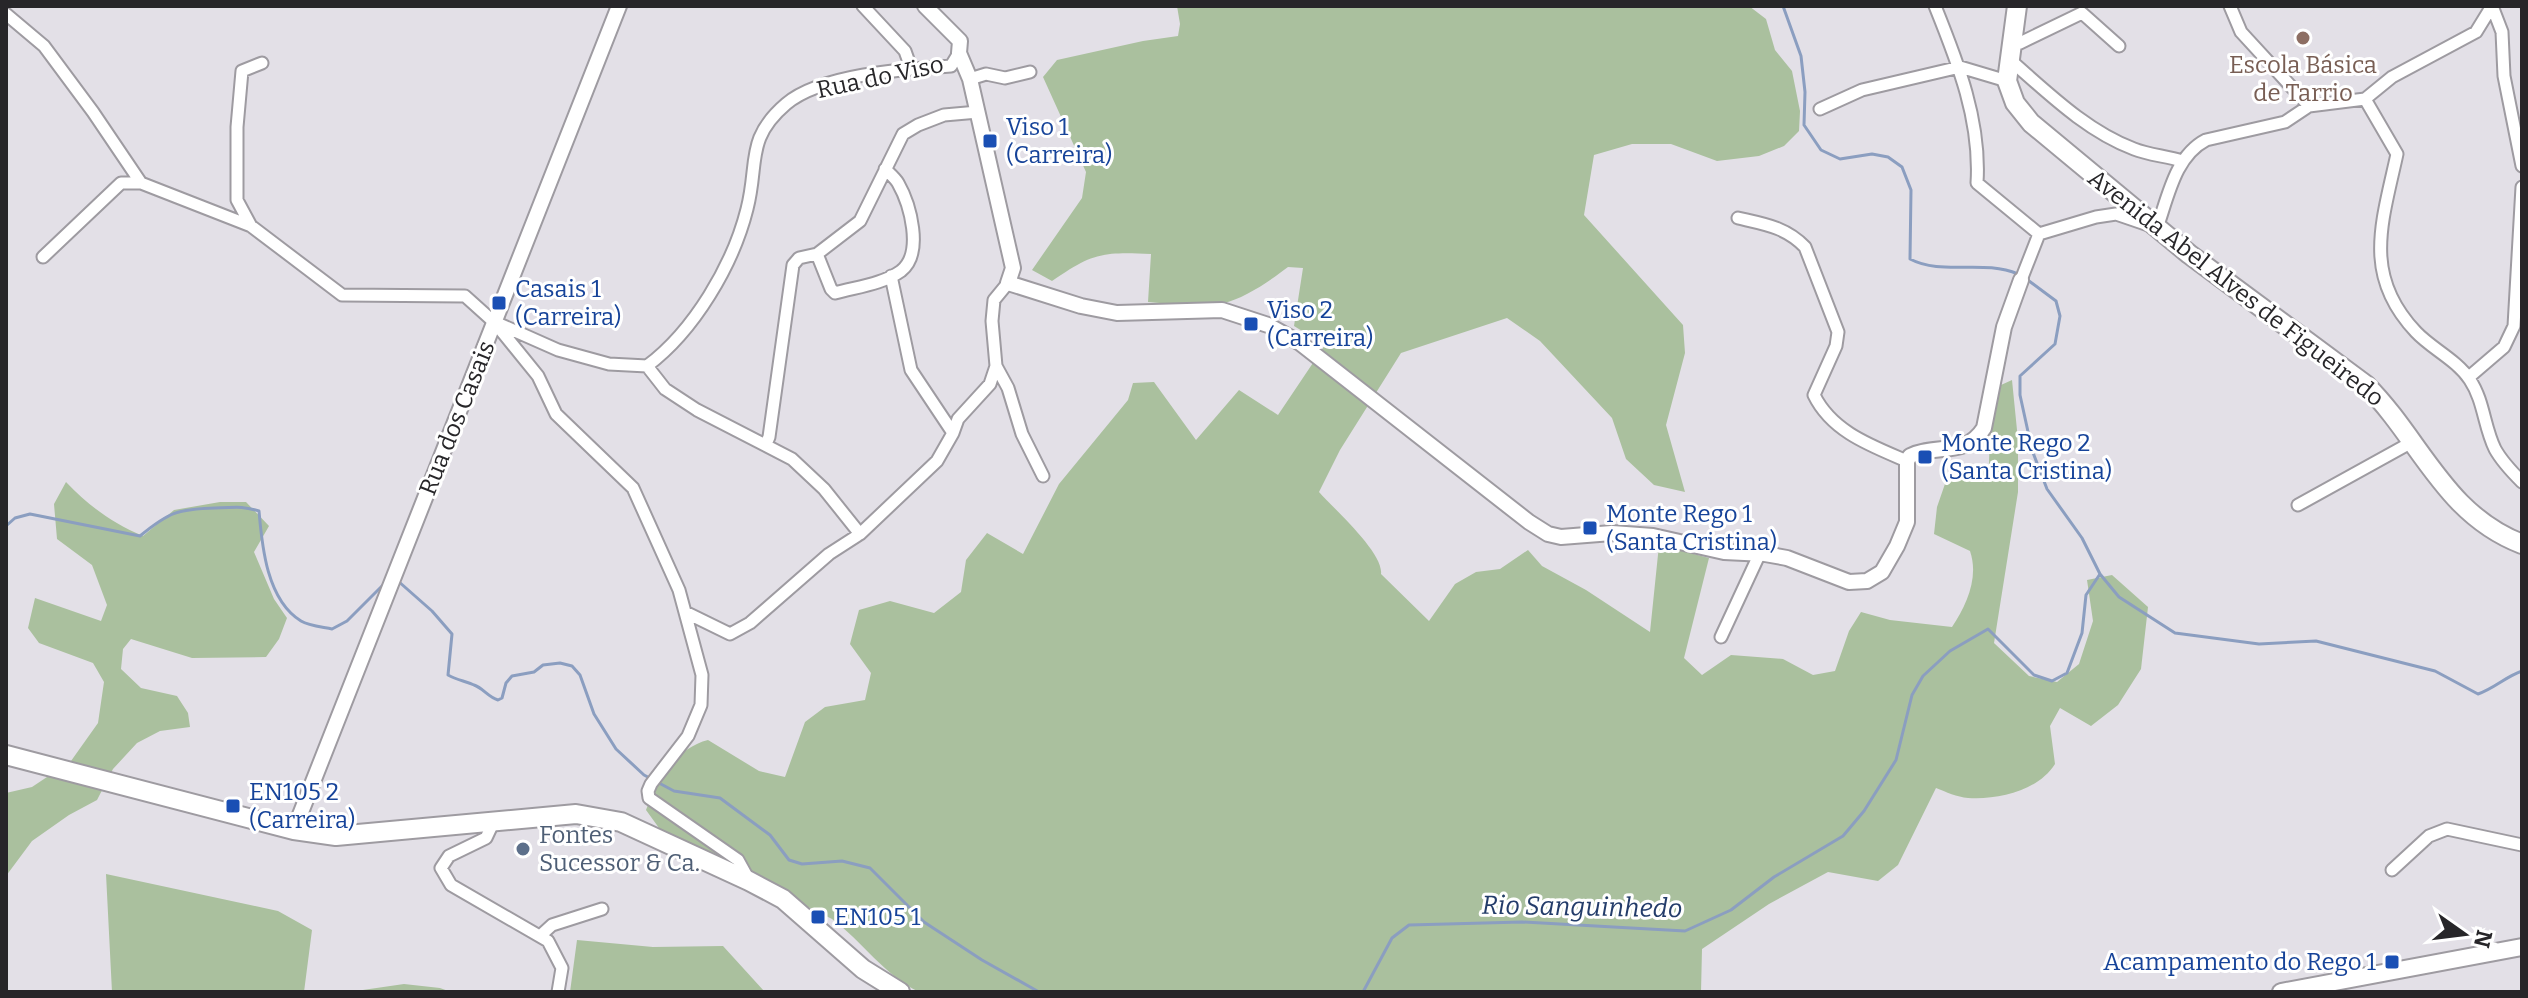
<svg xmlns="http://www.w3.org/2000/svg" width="2528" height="998" viewBox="0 0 2528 998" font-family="Bitter,serif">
	<rect width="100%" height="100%" fill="#e3e0e7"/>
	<path fill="#aac09e" d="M1177 6H1749L1766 19 1775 50 1792 71 1800 111 1799 131 1784 146 1759 156 1717 161 1671 144H1632L1594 155 1584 215 1683 325 1685 353 1666 425 1685 492 1654 485 1626 459 1612 418 1540 341 1507 318 1401 353 1340 450 1319 492C1334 509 1384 553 1381 574L1429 621 1455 584 1476 572 1500 569 1528 550 1542 566 1586 590 1650 632 1659 545 1709 558 1684 658 1702 675 1731 655 1783 659 1813 675 1835 671 1849 631 1861 612 1890 620 1952 627C1967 605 1979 577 1970 551L1934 534 1937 507 1946 481 1976 472 1989 464 1990 426 2001 385 2012 380 2018 440V492L1994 643 2029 676 2057 682 2079 664 2093 621 2087 580 2112 575 2148 607 2141 669 2118 705 2091 726 2060 708 2050 726 2055 764C2038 791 1998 800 1968 798 1957 797 1946 792 1936 788L1898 865 1878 881 1828 872 1769 904 1702 949 1701 992H919C883 974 863 942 832 919L682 844 659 828 646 810C657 781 676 748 708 740L759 771 785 777 805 722 825 707 865 700 871 673 850 644 859 610 890 601 934 613 961 592 966 560 987 533 1023 554 1059 484 1128 400 1133 383 1154 382 1196 440 1239 390 1278 415 1325 345 1294 326 1303 268 1288 267C1271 280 1244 299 1223 303 1200 308 1171 304 1148 302L1151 254C1101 252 1093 253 1052 281L1032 270 1082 198 1086 172 1043 77 1057 60 1143 41 1178 36 1180 24Z
		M66 482C89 506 112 523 143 536L174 510 220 502H246L269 526 254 552 274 599 287 618 279 639 266 657 192 658 131 639 123 649 121 669 141 688 177 696 188 713 190 727 160 731 137 743 113 769 97 800 69 815 32 841 6 876V793L32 787 71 761 98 723 104 682 93 663 39 643 28 628 35 598 101 621 107 605 92 565 57 539 54 504Z
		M106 874 278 911 312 930 304 992H112Z
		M577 940 653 947 723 946 765 992H570Z
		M404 984 440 988 451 992H349Z"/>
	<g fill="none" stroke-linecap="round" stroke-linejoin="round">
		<path stroke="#8b9ec0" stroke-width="3" d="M1783 6 1801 56 1805 92 1804 125 1821 150 1840 159 1872 154 1888 157 1902 167 1911 190 1910 259C1942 276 1983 259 2018 274
			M2025 278 2056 301 2060 316 2055 344 2020 376V395L2032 450 2047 489 2082 538 2100 574
			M6 526 15 518 30 514 140 536C169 512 178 509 215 508 235 508 238 505 259 511 262 547 267 600 301 621 309 626 323 627 332 629L347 621 385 583
			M398 581 432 611 452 634 448 675C457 680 465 681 474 685 483 688 488 697 498 700L502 698 506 683 512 676 534 672 543 665 560 663 572 666 580 675 594 714 616 749 644 775 674 791 720 798 770 835 789 860 802 864 842 861 870 868 924 922 982 960 1039 992
			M1363 992 1392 938 1409 925 1522 922 1685 931 1731 910 1774 877 1843 836 1864 811 1896 760 1912 695 1923 676 1950 651 1988 629 2034 675 2052 681 2067 673 2082 633 2086 595 2100 574 2119 597 2175 633 2259 644 2316 641 2435 671 2478 694C2495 688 2505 677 2522 671"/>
		<defs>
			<path id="minor" d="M863 6 905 51 911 68
				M1935 6C1958 63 1981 121 1977 183L2039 234
				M2230 6 2241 32 2309 106
				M2492 6 2502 32 2504 76 2522 166
				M6 14 44 46 93 112 141 183 251 226 342 295 465 296 495 323 538 376 556 414 633 488 679 590 702 675 701 705 688 736 651 784 648 791 649 798 738 860 749 880
				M2012 42 2020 43 2082 13 2119 46
				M2009 59C2047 92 2086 131 2134 149 2149 155 2166 156 2182 161
				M970 79 986 74 1005 78 1030 72
				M2365 99 2397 154C2382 223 2362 275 2416 332 2432 349 2457 360 2470 380 2484 401 2484 427 2495 449 2501 460 2513 473 2522 482
				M1820 109 1862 90 1960 67 2007 81
				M1738 218C1764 224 1786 227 1805 247L1838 332 1836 346 1814 395C1832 432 1872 446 1907 461
				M251 226 237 200V127L242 71 262 63
				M817 254 831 289 835 293C856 287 883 284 901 271 924 253 910 204 898 183 895 178 889 173 885 169
				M43 257 121 183H141
				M891 276 911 370 953 433
				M2021 280 2039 234 2096 217 2116 214 2157 228C2168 197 2175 156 2206 140L2285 122 2309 106 2365 99 2392 77 2476 32 2492 6
				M497 323 558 350 609 364 647 366C694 331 733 265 747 209 759 163 745 139 786 104 821 74 906 69 951 66L959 53
				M647 366 665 389 697 410 792 459 824 489 860 534
				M996 366 1008 388 1022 434 1043 476
				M2469 377 2504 347 2514 326 2522 187
				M766 444 769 437 793 265 799 258 817 254 860 221 903 134 918 125 944 115 978 112
				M2298 505 2412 442
				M685 612 730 634 750 623 829 554 860 534 937 461 953 433 958 419 990 384 996 366 992 321 994 300 1008 283
				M1721 637 1760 553
				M494 821 486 838 449 856 441 868 451 885 548 941 562 968 558 992
				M2392 870 2429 836 2447 829 2522 845
				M540 936 552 925 602 909"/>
			<path id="tertiary" d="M925 6 960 41 959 53 970 79 1013 268 1008 283 1081 306 1117 313 1222 310 1268 325 1300 343 1529 522 1548 534 1561 537 1612 533 1653 536 1724 552 1765 554 1787 558 1849 582 1867 581 1882 572 1897 546 1907 522V461L1910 456C1937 443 1965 458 1984 428L2004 327 2021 280
				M294 830 619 6"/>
			<path id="secondary" d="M2281 992 2522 947"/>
			<path id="primary" d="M2017 6 2007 81 2015 103 2031 123 2189 254 2366 385C2421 440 2444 514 2522 544
				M6 755 294 830 336 836 576 814 621 822 749 881 783 899 863 969 900 992"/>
		</defs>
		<use href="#minor" stroke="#9e9ba1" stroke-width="15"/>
		<use href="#tertiary" stroke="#9e9ba1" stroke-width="18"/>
		<use href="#secondary" stroke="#9e9ba1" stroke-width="20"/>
		<use href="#primary" stroke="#9e9ba1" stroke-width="22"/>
		<use href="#minor" stroke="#fff" stroke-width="11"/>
		<use href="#tertiary" stroke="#fff" stroke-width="14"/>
		<use href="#secondary" stroke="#fff" stroke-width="16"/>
		<use href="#primary" stroke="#fff" stroke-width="18"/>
	</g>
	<circle fill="#8d6e63" stroke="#fff" stroke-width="3" cx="2303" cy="38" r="8"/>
	<g fill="#1a4fb4" stroke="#fff" stroke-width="3">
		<rect x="982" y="133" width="16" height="16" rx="4"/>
		<rect x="491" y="295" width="16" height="16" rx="4"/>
		<rect x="1243" y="316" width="16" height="16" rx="4"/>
		<rect x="1917" y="449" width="16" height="16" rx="4"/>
		<rect x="1582" y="520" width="16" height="16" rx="4"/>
		<rect x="225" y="798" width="16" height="16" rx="4"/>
		<rect x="810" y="909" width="16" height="16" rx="4"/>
		<rect x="2384" y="954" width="16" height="16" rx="4"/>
	</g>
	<circle fill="#5c6f8a" stroke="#fff" stroke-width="3" cx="523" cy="849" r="8"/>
	<g text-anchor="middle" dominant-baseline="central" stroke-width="6" stroke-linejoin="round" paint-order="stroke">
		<g font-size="24" fill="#785e54" stroke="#fff">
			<text x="2303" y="65">Escola Básica<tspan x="2303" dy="28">de Tarrio</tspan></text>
		</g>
		<g font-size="24" fill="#272629" stroke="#fff">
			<text transform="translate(880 77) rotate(-12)">Rua do Viso</text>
			<text transform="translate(2236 288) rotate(38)">Avenida Abel Alves de Figueiredo</text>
			<text transform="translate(457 418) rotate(-68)">Rua dos Casais</text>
		</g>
		<g font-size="24" fill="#164399" stroke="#fff" text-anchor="start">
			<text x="1006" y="127">Viso 1<tspan x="1006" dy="28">(Carreira)</tspan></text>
			<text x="515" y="289">Casais 1<tspan x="515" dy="28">(Carreira)</tspan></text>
			<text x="1267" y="310">Viso 2<tspan x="1267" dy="28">(Carreira)</tspan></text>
			<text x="1941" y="443">Monte Rego 2<tspan x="1941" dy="28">(Santa Cristina)</tspan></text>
			<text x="1606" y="514">Monte Rego 1<tspan x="1606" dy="28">(Santa Cristina)</tspan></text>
			<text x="249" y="792">EN105 2<tspan x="249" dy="28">(Carreira)</tspan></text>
			<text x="834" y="917">EN105 1</text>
			<text x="2376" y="962" text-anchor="end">Acampamento do Rego 1</text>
		</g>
		<g font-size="24" fill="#4e5e75" stroke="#fff" text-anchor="start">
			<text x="539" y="835">Fontes<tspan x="539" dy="28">Sucessor &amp; Ca.</tspan></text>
		</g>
		<g font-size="26" font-style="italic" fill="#233c6a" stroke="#fff">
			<text transform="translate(1582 907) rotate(1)">Rio Sanguinhedo</text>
		</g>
	</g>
	<rect width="2528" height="998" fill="none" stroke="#272629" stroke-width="16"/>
	<g transform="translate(2464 934) rotate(104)" stroke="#ffffff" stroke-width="6" paint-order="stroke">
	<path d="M0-6L14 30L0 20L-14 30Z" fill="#272629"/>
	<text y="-12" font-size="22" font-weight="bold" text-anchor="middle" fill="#272629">N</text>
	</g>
</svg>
